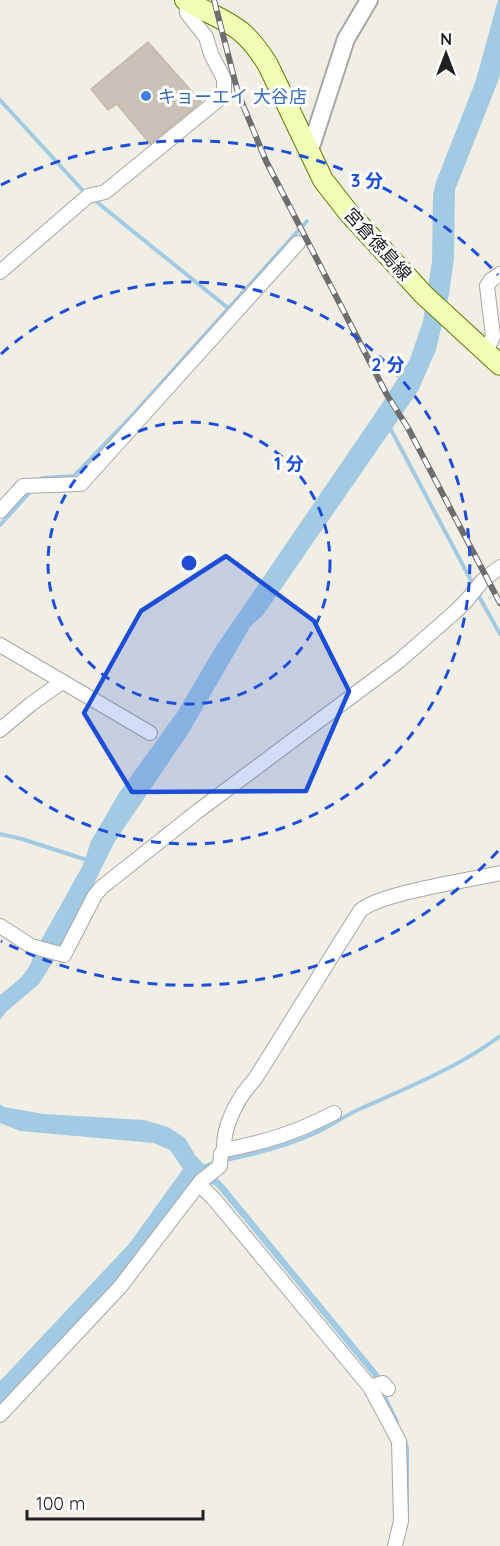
<svg xmlns="http://www.w3.org/2000/svg" width="500" height="1546" viewBox="0 0 500 1546" font-family="Quicksand,'Noto Sans JP',sans-serif">
	<rect width="100%" height="100%" fill="#f1efe5"/>
	<path fill="#a2cae3" d="M498 0H500V76L455 190 454 259 449 294 436 350 418 391 263 615 250 627 189 732 114 843 65 942 39 984 6 1012 0 1020V995C16 982 30 973 34 953L83 865 91 841 119 793 178 711 215 648 381 405 410 359 423 321 432 261 433 194 436 182 476 80Z
		M0 1104 4 1107 44 1114 144 1120 168 1127 185 1138 195 1155 224 1185 380 1375 379 1377 375 1379 216 1186 197 1178 126 1271 0 1405V1381L129 1244 183 1169 170 1150 154 1143 20 1131 0 1123Z"/>
	<g fill="none" stroke-linecap="round" stroke-linejoin="round">
		<path stroke="#a2cae3" stroke-width="4" d="M0 100 87 195
			M93 199 228 308
			M389 426 474 586
			M39 482 42 478 74 476 130 418 307 221
			M0 525 32 490
			M477 593 500 634
			M0 834 22 839 90 861
			M225 1160C255 1154 285 1147 313 1134 330 1127 345 1115 362 1108 409 1087 459 1067 500 1036
			M203 1167 218 1161
			M382 1391 397 1422
			M405 1440 407 1449V1519"/>
	</g>
	<path fill="#cac2b8" stroke="#c4b8a6" stroke-width="1.5" d="M148 42 201 102 150 144 117 104 108 110 91 89Z"/>
	<g fill="none" stroke-linecap="round" stroke-linejoin="round">
		<defs>
			<path id="minor" d="M0 272 88 196 105 192 224 95V79L211 54 206 37 187 13 186 1
				M486 353 493 336 487 286 491 280 500 274
				M0 511 23 486 81 484 298 243
				M0 645 150 733
				M0 730 31 704 62 682
				M0 926 31 946 64 955 95 895 102 887 198 811 399 661 455 612 467 600 483 580 500 567
				M224 1150C223 1125 238 1097 255 1079L360 911C379 893 470 880 500 873
				M199 1184 214 1199 370 1387 399 1441 401 1521 395 1546
				M370 1387 383 1383 388 1389
				M0 1415 120 1287 201 1181 220 1166 221 1154 224 1150C266 1142 295 1133 334 1113"/>
			<path id="tertiary" d="M309 153 346 39 369 0"/>
			<path id="secondary" d="M185 0C225 23 242 22 268 65L323 180 348 212 424 295 500 365"/>
		</defs>
		<use href="#minor" stroke="#a7a7a7" stroke-width="16"/>
		<use href="#tertiary" stroke="#a7a7a7" stroke-width="20"/>
		<use href="#secondary" stroke="#5d7d00" stroke-width="22"/>
		<use href="#minor" stroke="#fff" stroke-width="14"/>
		<use href="#tertiary" stroke="#fff" stroke-width="16"/>
		<use href="#secondary" stroke="#f0ffb5" stroke-width="20"/>
		<defs>
			<path id="rail" d="M214 0 238 93 266 161 387 395 408 428 500 603"/>
		</defs>
		<use href="#rail" stroke="#6e6e6e" stroke-width="6"/>
		<use href="#rail" stroke="#fff" stroke-width="4" stroke-dasharray="11" stroke-linecap="butt"/>
	</g>
	<path fill="#1d4ed8" fill-opacity="0.2" stroke="#1d4ed8" stroke-width="4.5" stroke-linejoin="round" d="M226 556 314 621 349 691 306 791 132 792 84 713 141 611Z"/>
	<g fill="none" stroke="#1d4ed8" stroke-width="3" stroke-dasharray="10 8">
		<circle cx="189" cy="563" r="141"/>
		<path d="M1 354A281 281 0 1 1 1 772"/>
		<path d="M498 851A422 422 0 0 1 1 941M1 185A422 422 0 0 1 498 275"/>
	</g>
	<circle fill="#3f7fe0" stroke="#fff" stroke-width="2" cx="146" cy="96" r="6"/>
	<g text-anchor="middle" dominant-baseline="central" stroke-width="6" stroke-linejoin="round" paint-order="stroke">
		<g font-size="18" fill="#366cbe" stroke="#fff" text-anchor="start">
			<text x="158" y="96">キョーエイ 大谷店</text>
		</g>
		<g font-size="18" fill="#202020" stroke="#fff">
			<text transform="translate(378 244) rotate(48)">宮倉徳島線</text>
		</g>
	</g>
	<circle cx="189" cy="563" r="9" fill="#1d4ed8" stroke="#fff" stroke-width="3"/>
	<g font-size="18" text-anchor="middle" font-weight="bold" fill="#1d4ed8" stroke="#fff" stroke-width="6" stroke-linejoin="round" paint-order="stroke">
		<text x="367" y="187">3 分</text>
		<text x="388" y="371">2 分</text>
		<text x="289" y="470">1 分</text>
	</g>
	<g transform="translate(446 54)" stroke="#ffffff" stroke-width="4.5" paint-order="stroke">
	<path d="M0-4.5L10 22L0 15L-10 22Z" fill="#202020"/>
	<text y="-9" font-size="16" font-weight="bold" text-anchor="middle" fill="#202020">N</text>
	</g>
	<path d="M27 1510v9h176v-9" fill="none" stroke="#202020" stroke-width="3"/>
	<text x="36" y="1510" font-size="18" fill="#202020" stroke="#ffffff" stroke-width="4.5" paint-order="stroke">100 m</text>
</svg>
